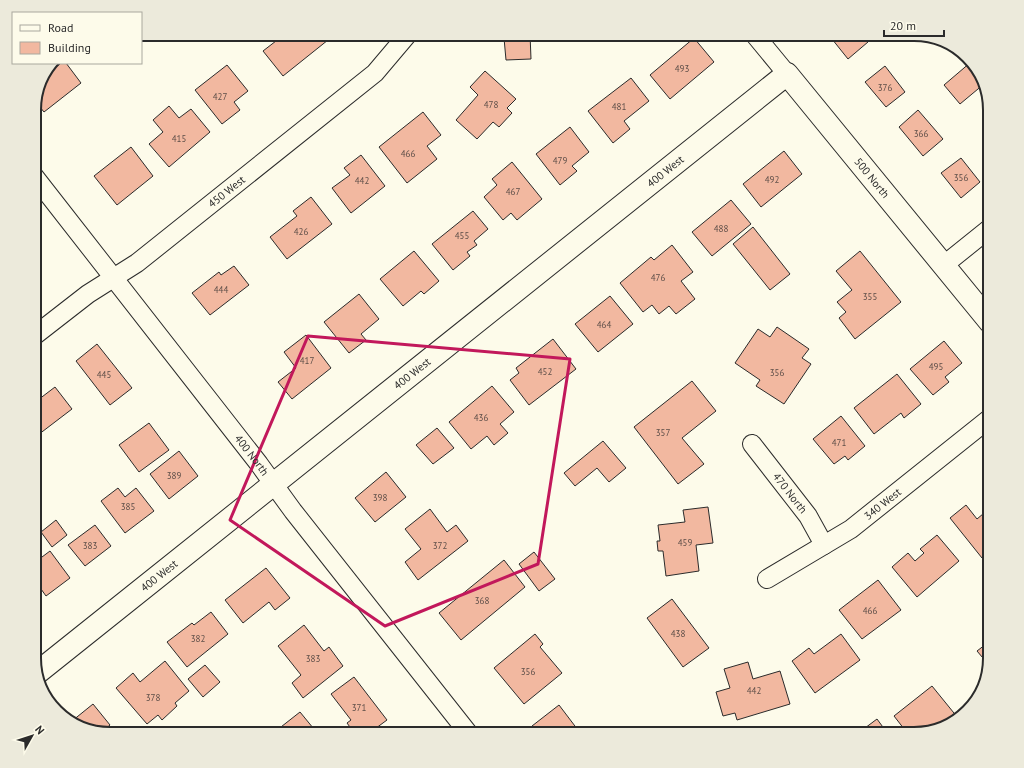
<svg xmlns="http://www.w3.org/2000/svg" width="1024" height="768" viewBox="0 0 1024 768" font-family="'PT Sans',sans-serif">
	<rect width="100%" height="100%" fill="#fdfbea"/>
	<path fill="#f2b8a0" stroke="#2b2b2b" d="M285 34H323L328 40 283 76 263 51Z
		M494 34H530L531 59 506 60 504 38 494 39Z
		M828 34H861L868 42 848 59Z
		M694 38 714 62 670 99 650 75Z
		M971 62 982 76 984 84 960 104 944 85Z
		M61 63H66L81 83 44 112 35 101 41 79Z
		M227 65 248 91 234 102 240 110 222 124 195 90Z
		M885 66 905 92 886 107 865 82Z
		M485 71 516 99 507 108 512 113 499 127 493 122 477 139 456 120 478 95 470 87Z
		M631 78 649 101 624 121 630 129 613 143 588 111Z
		M169 106 179 118 191 109 210 132 169 167 149 144 163 132 153 120Z
		M918 110 943 139 923 156 899 127Z
		M423 112 441 135 427 146 437 159 407 183 379 147Z
		M570 127 589 152 572 166 577 171 560 185 536 154Z
		M131 147 153 176 117 205 94 176Z
		M784 151 802 174 761 207 743 184Z
		M361 155 385 186 351 213 332 188 350 175 344 168Z
		M961 158 980 182 961 198 941 173Z
		M512 162 542 199 517 220 511 213 503 220 484 197 497 185 492 179Z
		M311 197 332 224 287 259 270 237 297 216 293 211Z
		M731 200 751 224 712 256 692 232Z
		M473 211 488 229 474 241 477 245 467 252 470 256 453 270 432 244Z
		M753 227 790 274 770 290 733 244Z
		M672 245 693 272 681 281 695 299 676 314 669 306 659 314 652 305 643 312 620 283 651 257 654 260Z
		M414 251 439 281 424 294 421 291 403 306 380 279Z
		M860 251 901 302 855 339 839 318 846 312 837 302 852 290 836 271Z
		M234 266 249 285 210 315 192 293 219 272 221 275Z
		M359 294 379 319 361 334 366 340 349 353 324 322Z
		M610 296 633 324 598 352 575 324Z
		M777 327 809 349 802 358 811 364 784 404 756 386 760 380 735 363 758 329 770 337Z
		M306 335 331 368 292 399 278 382 296 368 284 352Z
		M553 339 576 369 529 405 510 380 519 373 516 368Z
		M944 341 962 363 945 377 949 382 933 395 910 369Z
		M97 344 132 388 110 405 76 361Z
		M897 374 921 404 904 418 901 413 874 434 854 408Z
		M692 381 716 411 682 438 704 464 678 484 634 427Z
		M492 386 514 412 500 424 508 433 494 445 487 436 471 449 449 422Z
		M55 387 72 409 34 438V403Z
		M841 416 865 446 848 460 845 456 834 464 813 439Z
		M149 423 169 450 139 472 119 445Z
		M437 428 454 448 433 464 416 445Z
		M603 441 626 468 609 482 597 468 575 486 564 473Z
		M179 451 198 476 169 499 150 474Z
		M386 472 406 497 375 522 355 498Z
		M118 488 125 497 136 488 154 511 125 533 101 501Z
		M966 505 977 519 990 508V552L982 558 950 518Z
		M708 507 713 543 696 545 699 571 666 576 663 551H658L657 541H660L658 525 685 522 683 510Z
		M430 509 447 532 456 525 468 541 418 580 405 562 421 549 405 529Z
		M56 520 67 535 52 547 41 532Z
		M95 525 111 546 85 566 68 545Z
		M937 535 959 561 917 597 892 567 908 553 915 561 924 553 920 549Z
		M50 551 70 578 46 596 41 589 34 595V563Z
		M534 552 555 579 539 591 519 564Z
		M504 560 525 587 461 640 439 613Z
		M266 568 290 598 275 610 269 602 243 623 225 600Z
		M878 580 901 610 862 639 839 610Z
		M672 599 709 648 683 667 647 618Z
		M211 612 228 634 187 667 167 642 192 623 194 625Z
		M304 625 324 651 329 647 343 666 303 698 292 683 301 675 278 646Z
		M535 634 543 644 540 647 562 673 524 704 494 668Z
		M841 634 860 660 815 693 792 661 809 648 814 654Z
		M990 641V659L988 664 977 651Z
		M165 661 189 691 175 703 177 706 162 720 158 715 147 724 116 688 133 673 140 682Z
		M748 662 753 679 780 671 790 704 737 720 735 713 723 716 716 692 730 688 724 669Z
		M205 665 220 682 203 697 188 679Z
		M354 677 387 720 368 734H355L347 723 351 720 331 694Z
		M932 686 958 718 948 726 914 734H908L894 716Z
		M93 704 110 725 102 732 72 721Z
		M559 705 581 734H539L532 726Z
		M300 712 318 734H272Z
		M877 719 888 734H857Z
		M400 728 405 734H392Z"/>
	<g fill="none" stroke-linecap="round" stroke-linejoin="round">
		<defs>
			<g id="street">
				<path d="M754 34 787 74"/>
				<path id="s1" d="M34 176 259 464 293 511 469 734"/>
				<path d="M944 265 990 228"/>
				<path id="s2" d="M34 336 88 294 137 263 375 73 408 34"/>
				<path id="s3" d="M752 444 808 516 824 545"/>
				<path id="s4" d="M767 579 851 529 990 418"/>
			</g>
			<g id="secondary">
				<path id="s5" d="M37 673 787 74 990 322"/>
			</g>
		</defs>
		<use href="#street" stroke="#2b2b2b" stroke-width="20"/>
		<use href="#secondary" stroke="#2b2b2b" stroke-width="24"/>
		<use href="#street" stroke="#fdfbea" stroke-width="18"/>
		<use href="#secondary" stroke="#fdfbea" stroke-width="22"/>
	</g>
	<path fill="none" stroke="#c2185b" stroke-width="3" stroke-linejoin="round" d="M308 336 570 359 538 564 385 626 230 520Z"/>
	<g text-anchor="middle" dominant-baseline="central" stroke-width="3" stroke-linejoin="round" paint-order="stroke">
		<g font-size="9" fill="#5d4e48">
			<text x="682" y="68">493</text>
			<text x="885" y="87">376</text>
			<text x="220" y="96">427</text>
			<text x="491" y="104">478</text>
			<text x="619" y="106">481</text>
			<text x="921" y="133">366</text>
			<text x="179" y="138">415</text>
			<text x="408" y="153">466</text>
			<text x="560" y="160">479</text>
			<text x="961" y="177">356</text>
			<text x="772" y="179">492</text>
			<text x="362" y="180">442</text>
			<text x="513" y="191">467</text>
			<text x="721" y="228">488</text>
			<text x="301" y="231">426</text>
			<text x="462" y="235">455</text>
			<text x="658" y="277">476</text>
			<text x="221" y="289">444</text>
			<text x="870" y="296">355</text>
			<text x="604" y="324">464</text>
			<text x="307" y="360">417</text>
			<text x="936" y="366">495</text>
			<text x="545" y="371">452</text>
			<text x="777" y="372">356</text>
			<text x="104" y="374">445</text>
			<text x="481" y="417">436</text>
			<text x="663" y="432">357</text>
			<text x="839" y="442">471</text>
			<text x="174" y="475">389</text>
			<text x="380" y="497">398</text>
			<text x="128" y="506">385</text>
			<text x="685" y="542">459</text>
			<text x="90" y="545">383</text>
			<text x="440" y="545">372</text>
			<text x="482" y="600">368</text>
			<text x="870" y="610">466</text>
			<text x="678" y="633">438</text>
			<text x="198" y="638">382</text>
			<text x="313" y="658">383</text>
			<text x="528" y="671">356</text>
			<text x="754" y="690">442</text>
			<text x="153" y="697">378</text>
			<text x="359" y="707">371</text>
		</g>
		<g font-size="11" fill="#2b2b2b" stroke="#fdfbea">
			<text stroke="none"><textPath href="#s5" startOffset="804">400 West</textPath></text>
			<text stroke="none"><textPath href="#s5" startOffset="1094">500 North</textPath></text>
			<text stroke="none"><textPath href="#s2" startOffset="241">450 West</textPath></text>
			<text stroke="none"><textPath href="#s5" startOffset="480">400 West</textPath></text>
			<text stroke="none"><textPath href="#s1" startOffset="354">400 North</textPath></text>
			<text stroke="none"><textPath href="#s3" startOffset="62">470 North</textPath></text>
			<text stroke="none"><textPath href="#s4" startOffset="138">340 West</textPath></text>
			<text stroke="none"><textPath href="#s5" startOffset="156">400 West</textPath></text>
		</g>
	</g>
	<path d="M0 0H1024V768H0ZM110 41H914A69 69 0 0 1 983 110V658A69 69 0 0 1 914 727H110A69 69 0 0 1 41 658V110A69 69 0 0 1 110 41Z" fill="#eceadb" fill-rule="evenodd"/>
	<path fill="none" stroke="#2b2b2b" stroke-width="2" d="M110 41H914A69 69 0 0 1 983 110V658A69 69 0 0 1 914 727H110A69 69 0 0 1 41 658V110A69 69 0 0 1 110 41Z"/>
	<rect x="12" y="12" width="130" height="52" fill="#fdfbea" stroke="#a9a89e"/>
	<rect x="20" y="25" width="20" height="6" fill="#fdfbea" stroke="#a9a89e"/>
	<text x="48" y="32" font-size="12" fill="#2b2b2b">Road</text>
	<rect x="20" y="42" width="20" height="12" fill="#f2b8a0" stroke="#a9a89e"/>
	<text x="48" y="52" font-size="12" fill="#2b2b2b">Building</text>
	<g transform="translate(32 736) rotate(51)" stroke="#fdfbea" stroke-width="3" paint-order="stroke">
	<path d="M0-3L7 15L0 10L-7 15Z" fill="#2b2b2b"/>
	<text y="-6" font-size="11" font-weight="bold" text-anchor="middle" fill="#2b2b2b">N</text>
	</g>
	<path d="M884 30v6h60v-6" fill="none" stroke="#2b2b2b" stroke-width="2"/>
	<text x="890" y="30" font-size="12" fill="#2b2b2b" stroke="#fdfbea" stroke-width="3" paint-order="stroke">20 m</text>
</svg>
